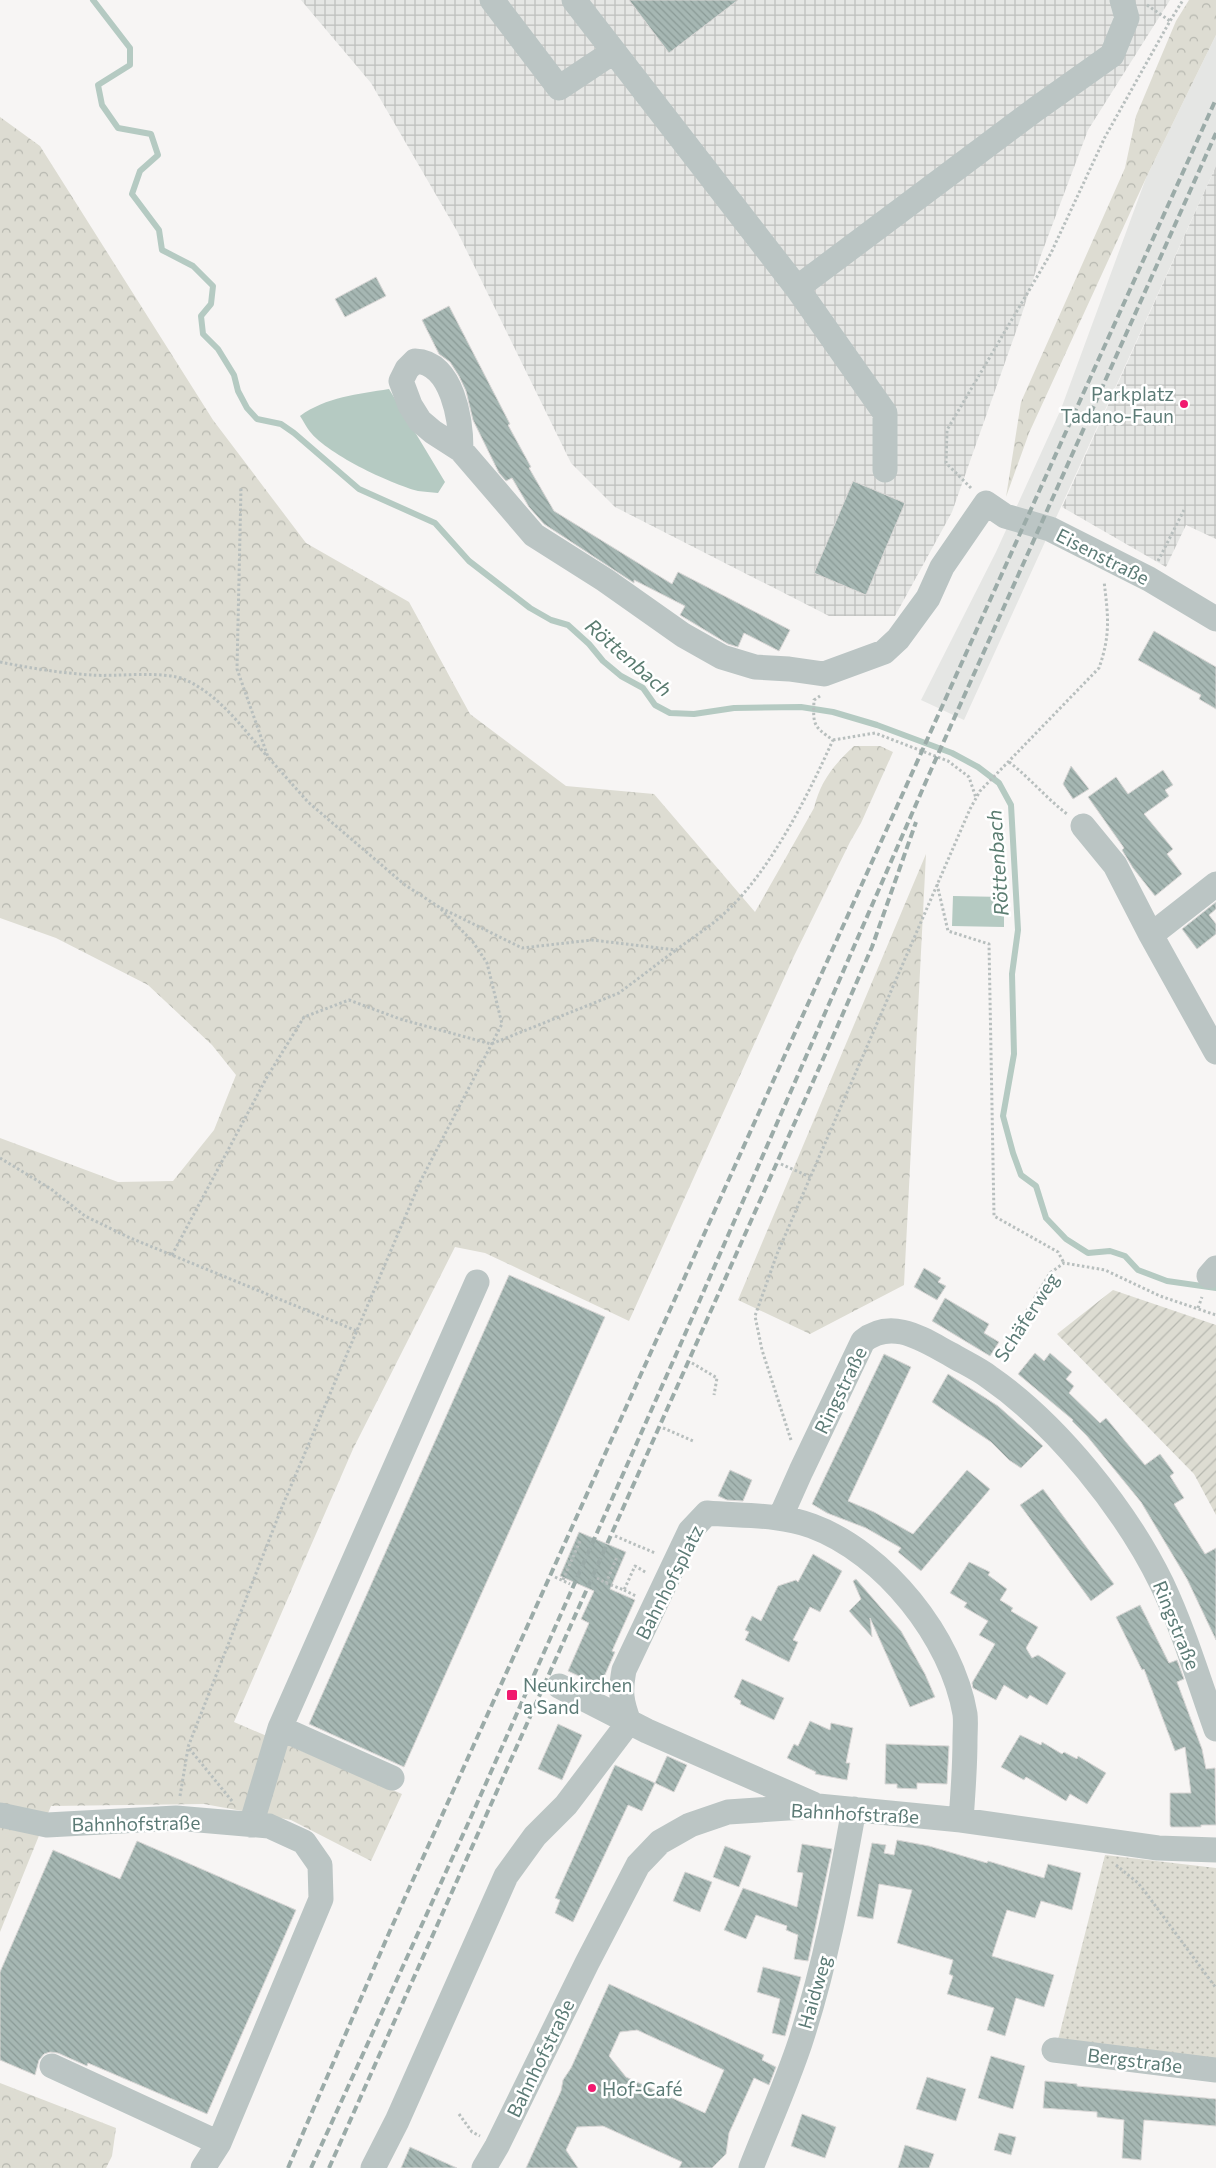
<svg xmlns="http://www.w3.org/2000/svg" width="1216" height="2168" viewBox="0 0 1216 2168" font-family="Commissioner,sans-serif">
	<defs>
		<pattern id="industrial-grid" width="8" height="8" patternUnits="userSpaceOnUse" patternTransform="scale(1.25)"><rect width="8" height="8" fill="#e5e6e4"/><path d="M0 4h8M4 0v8" fill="none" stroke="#bdbfbd"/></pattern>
		<pattern id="grass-dots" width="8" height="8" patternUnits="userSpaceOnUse" patternTransform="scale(1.25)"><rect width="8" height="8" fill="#dddcd2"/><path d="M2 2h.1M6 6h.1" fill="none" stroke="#b6b7af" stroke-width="1.8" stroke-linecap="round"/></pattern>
		<pattern id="forest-crowns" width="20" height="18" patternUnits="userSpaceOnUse" patternTransform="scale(1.25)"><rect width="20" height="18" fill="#dddcd2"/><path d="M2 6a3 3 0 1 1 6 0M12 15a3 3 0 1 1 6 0" fill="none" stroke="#b6b7af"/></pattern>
		<pattern id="garden-furrows" width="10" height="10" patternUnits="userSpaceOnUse" patternTransform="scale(1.25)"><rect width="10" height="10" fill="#dddcd2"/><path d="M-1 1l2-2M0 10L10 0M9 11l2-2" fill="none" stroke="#b6b7af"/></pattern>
		<pattern id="building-back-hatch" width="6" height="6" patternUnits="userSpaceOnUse" patternTransform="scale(1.25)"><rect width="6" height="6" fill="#a6b7b3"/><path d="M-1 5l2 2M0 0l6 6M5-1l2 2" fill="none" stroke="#8a9a96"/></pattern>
	</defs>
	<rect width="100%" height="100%" fill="#f7f5f4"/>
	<path fill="#e5e6e4" d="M1216 35V166L964 720 921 700 996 552 1061 409 1146 178Z"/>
	<path fill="url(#industrial-grid)" d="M301 0H1170L1088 130 1041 255 1019 323 952 512 895 616H829L615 507 571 463 457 231 371 83Z
		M1216 166V539L1186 525 1166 567 1062 507Z"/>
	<path fill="url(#grass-dots)" d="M1105 1855 1216 1868V2059L1058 2040Z"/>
	<path fill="url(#forest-crowns)" d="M1189 0H1216V35L1146 178 1029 433 1006 497 1021 402 1125 168 1136 116 1176 21Z
		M0 117 40 146 213 420 306 543 409 602 470 714 566 786 654 794 755 912 814 808C821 780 834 765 854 746H880L893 752 861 823 850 842 794 956 629 1321 485 1253 455 1247 353 1449 234 1722 402 1794 371 1861 291 1820 204 1804 51 1806 0 1932V1138L118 1182 173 1181 214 1130 236 1075 212 1045 148 985 56 938 0 918Z
		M926 854 904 1285 810 1334 738 1300Z
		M0 2083 116 2128 112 2156 106 2168H0Z"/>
	<path fill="url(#garden-furrows)" d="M1113 1290 1216 1325V1515L1194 1474 1057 1334Z"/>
	<path fill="#b5cac2" d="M389 389 445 482 438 493C431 492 424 492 418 491 391 484 324 453 308 429 305 425 303 420 300 416 326 397 358 394 389 389Z
		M953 896 1004 897V927L952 926Z"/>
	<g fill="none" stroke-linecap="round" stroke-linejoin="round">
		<path stroke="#b5cac2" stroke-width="6" d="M93 0 130 48V65L98 85 102 105 118 128 151 134 158 155 140 171 132 194 159 230 162 250 193 266 213 286 211 304 201 316 203 334 218 349 234 375 238 391 247 408 257 419 281 424 294 433 359 489 435 523 469 561 530 608 551 620 568 625 589 644 603 661 621 676 643 688 655 705 670 713 694 714 734 708 801 707 833 712 877 725 952 753 978 767 999 783 1011 805 1018 930 1012 974 1014 1054 1003 1116 1013 1153 1021 1175 1036 1186 1046 1218 1066 1239 1088 1253 1110 1251 1125 1256 1138 1270 1167 1281 1216 1288"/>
	</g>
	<path fill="url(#building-back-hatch)" stroke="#d9d7d6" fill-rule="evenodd" d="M629 0H738L669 53Z
		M376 277 386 296 345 317 335 299Z
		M449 306 510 424 508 425 531 467 529 468 554 511 672 584 678 572 790 630 779 651 744 633 738 647 728 644 680 615 685 606 634 580V583L544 524 529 507 512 478 506 481 499 473 473 420 466 391 459 376 450 362 439 354 422 320Z
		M853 481 905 503 866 595 814 573Z
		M1154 631 1216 667V709L1199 699 1201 695 1138 660Z
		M1071 766 1089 789 1073 799 1063 784Z
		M1163 770 1173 785 1165 790 1169 796 1144 814 1173 849 1167 854 1182 874 1155 896 1133 868 1122 850 1124 848 1088 797 1116 777 1128 794Z
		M1216 902V909L1209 915 1216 924V934L1197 949 1182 929Z
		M924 1268 941 1278 938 1282 946 1286 937 1300 914 1287Z
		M509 1275 605 1317 404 1767 309 1724Z
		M945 1298 989 1324 984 1333 999 1342 990 1356 932 1321Z
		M1035 1353 1044 1361 1050 1353 1072 1372 1066 1379 1074 1386 1069 1393 1100 1423 1106 1418 1145 1465 1160 1454 1174 1473 1170 1476 1184 1498 1174 1504 1205 1554 1216 1548V1640L1187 1579 1141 1502 1087 1436 1072 1421 1073 1420 1018 1374Z
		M884 1354 911 1367 848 1501 874 1512 913 1534 967 1470 990 1489 921 1571 898 1552 901 1548 866 1528 827 1513 812 1504Z
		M948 1374 998 1406 1043 1446 1021 1468 1009 1460 991 1442 932 1402Z
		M730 1470 752 1480 743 1501 727 1500 718 1496Z
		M1043 1489 1114 1584 1091 1601 1020 1505Z
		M579 1532 626 1552 610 1589 635 1600 612 1651 615 1652 600 1686 568 1671 589 1623 581 1619 594 1591 560 1576Z
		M813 1554 842 1571 820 1612 810 1607 793 1640 798 1642 789 1662 745 1640 749 1632 745 1630 752 1616 761 1621 778 1586 796 1580 798 1582Z
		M969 1562 990 1572 988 1575 1007 1589 1000 1600 1013 1608 1011 1611 1038 1627 1026 1648 1032 1658 1038 1655 1066 1673 1047 1705 1030 1695 1027 1699 1004 1685 996 1700 973 1688 972 1683 995 1644 979 1635 988 1621 964 1607 967 1603 950 1593Z
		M856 1579 901 1631 925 1674 935 1697 910 1707 870 1618 872 1637 849 1611 861 1599 853 1581Z
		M1140 1605 1169 1663 1177 1660 1184 1679 1177 1682 1202 1749 1206 1769 1215 1768 1216 1825H1201V1827H1171L1170 1825V1793H1191L1185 1747 1175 1751 1144 1669 1142 1670 1116 1617Z
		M742 1679 784 1698 774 1720 740 1704 741 1701 734 1697Z
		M810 1721 830 1730 831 1723 853 1728 846 1763H850L847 1780 815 1774 816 1772 787 1758 794 1744 798 1746Z
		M558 1724 582 1735 562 1780 538 1769Z
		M1020 1735 1041 1745 1042 1742 1062 1754 1064 1752 1077 1759 1078 1756 1106 1773 1087 1804 1070 1794 1066 1801 1026 1777 1024 1780 1001 1767Z
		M886 1744 949 1746 947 1784 917 1783V1789L897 1788V1784H885Z
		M667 1756 687 1765 674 1792 655 1783 642 1811 628 1805 573 1922 555 1913 560 1900 555 1898 615 1765 655 1783Z
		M897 1840 929 1846 987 1863 988 1861 1044 1878 1048 1864 1081 1873 1072 1910 1041 1901 1035 1918 1007 1910 992 1956 1054 1975 1044 2007 1016 1998 1005 2036 987 2030 994 2008 947 1994 953 1976 949 1974 953 1960 897 1943 912 1890 879 1884 873 1919 857 1916 872 1843 886 1845 884 1853 894 1855Z
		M137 1841 296 1910 207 2114 88 2063 87 2066 58 2053 50 2052 44 2054 39 2060 35 2075 0 2060V1972L53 1850 120 1879Z
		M802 1844 832 1849 808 1961 794 1959 798 1935 786 1930 787 1926 756 1915 746 1939 724 1930 743 1888 797 1907 803 1873 797 1872Z
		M725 1846 751 1856 739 1887 713 1877Z
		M685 1872 712 1882 700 1912 673 1901Z
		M763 1967 801 1977 785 2036 772 2033 780 1999 757 1992Z
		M609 1984 764 2055 762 2060 776 2067 769 2085 754 2078 729 2133 726 2154 712 2168H679L682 2162 603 2126 577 2127 566 2150 578 2168H526L561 2091 563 2080 571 2068ZM637 2030 724 2070 705 2113 626 2077 609 2056 620 2032Z
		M991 2056 1025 2066 1013 2109 978 2098Z
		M927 2077 966 2089 956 2121 916 2109Z
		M1045 2081 1077 2084V2086L1216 2099V2126L1144 2120 1141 2160 1122 2158 1124 2120 1097 2117V2112L1043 2108Z
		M802 2114 836 2127 825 2158 791 2146Z
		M999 2133 1016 2137 1011 2155 994 2150Z
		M905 2145 934 2154 929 2168H898Z
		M410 2147 457 2168H401Z"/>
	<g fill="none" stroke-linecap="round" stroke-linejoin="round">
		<path stroke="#b8bfbe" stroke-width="3" stroke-dasharray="2.5 2.5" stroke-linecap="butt" d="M1147 5 1170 21
			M971 488 946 463 947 430 1051 253 1105 137 1170 21 1183 0
			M1158 561 1184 510
			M0 662C30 668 60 673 91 675 116 677 164 670 186 680 220 696 242 727 266 755
			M833 740 875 733 948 761 969 777 976 798
			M1009 762C1030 778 1046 798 1067 814
			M937 884 948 931 989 944 994 1216 1058 1252 1064 1263
			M441 908 522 948 592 940 676 950C693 937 713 925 728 910 772 868 808 795 833 740 813 726 813 725 814 700L820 696
			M0 1158 51 1189 85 1216 128 1237 357 1331
			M781 1164 810 1177
			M172 1255 267 1077 304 1017 349 1000 400 1019 491 1044 619 993 676 950
			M1198 1308 1202 1297
			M998 1358 1050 1273 1064 1263 1105 1270 1160 1296 1216 1315
			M692 1363 717 1378 714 1395
			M663 1428 693 1441
			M791 1440 762 1350 755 1316 777 1254 970 809 980 791 1099 668C1111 634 1108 615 1104 581
			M615 1536 655 1553
			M555 1577 570 1584
			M597 1578 606 1583 617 1557
			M563 1580 580 1541
			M606 1583 624 1590 635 1566 647 1573
			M624 1590 636 1596
			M180 1796 188 1748
			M232 1801 188 1747 282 1507 420 1182 502 1024 487 963 473 942 439 907 405 885 308 802 268 757 237 669 241 488
			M1116 1865 1138 1883 1146 1893 1216 1988
			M459 2114 472 2132 480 2136"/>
		<path stroke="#bbc5c4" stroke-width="25" d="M492 0 559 88 613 52
			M574 0 797 288 1036 109 1112 55 1127 18 1122 0
			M797 288 885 413V470
			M461 450C461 421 453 362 415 361L407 369 401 381 410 405 420 421 433 432 461 450 534 535 605 580 683 635 722 657 755 667 789 669 824 674 884 652 898 639 928 598 942 567 986 503 1005 516 1050 529 1149 579 1216 619
			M1083 826 1115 865 1151 935
			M1216 884 1151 935 1216 1052
			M1209 1276 1216 1268
			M780 1518 801 1471 863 1341C892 1318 922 1339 950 1354 963 1362 977 1368 989 1377 1057 1424 1126 1510 1162 1584 1184 1631 1199 1681 1216 1729
			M559 1686 647 1731 813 1804
			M629 1722C621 1701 620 1692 624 1670L690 1531 707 1513C742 1516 780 1514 812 1526 885 1553 952 1638 965 1714 966 1722 965 1732 965 1740 965 1767 963 1793 961 1820
			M280 1728 392 1778
			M0 1815 47 1825 176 1818 269 1826 304 1842 320 1865 321 1899 219 2143 203 2168
			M251 1825 280 1728 477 1282
			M1054 2050 1216 2070
			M52 2066 219 2143
			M373 2168 397 2121 506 1876 535 1836 566 1805 629 1722
			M484 2168 497 2146 587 1963 638 1865 660 1842 690 1825 728 1812 818 1806 961 1820 1158 1848 1216 1850
			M751 2168C767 2127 786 2085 800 2043 825 1967 840 1887 854 1809"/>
		<path stroke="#9baba8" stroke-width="4" stroke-dasharray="8 4" stroke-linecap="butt" d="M288 2168 389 1933 1216 99
			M311 2168 471 1817 682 1341 931 770 1216 133
			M329 2168 824 1057 872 947 916 822"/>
	</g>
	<g fill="#f11a6f" stroke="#fff" stroke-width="2">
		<circle cx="1184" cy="404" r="5"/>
		<rect x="506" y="1689" width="12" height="12" rx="2.5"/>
		<circle cx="592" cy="2088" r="5"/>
	</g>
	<g text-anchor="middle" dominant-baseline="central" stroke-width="5" stroke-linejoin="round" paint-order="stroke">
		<g font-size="19" fill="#5c7b76" stroke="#fff" text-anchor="start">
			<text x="1174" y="393" text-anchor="end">Parkplatz<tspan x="1174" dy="22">Tadano-Faun</tspan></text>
			<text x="523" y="1684">Neunkirchen<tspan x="523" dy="22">a Sand</tspan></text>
			<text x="602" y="2088">Hof-Café</text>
		</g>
		<g font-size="19" fill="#5c7b76" stroke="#fff">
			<text transform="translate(1103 556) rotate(27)">Eisenstraße</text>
			<text transform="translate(1026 1317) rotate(-57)">Schäferweg</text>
			<text transform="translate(840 1390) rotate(-64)">Ringstraße</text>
			<text transform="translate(669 1582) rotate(-63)">Bahnhofsplatz</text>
			<text transform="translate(1177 1625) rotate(68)">Ringstraße</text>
			<text transform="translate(855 1813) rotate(3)">Bahnhofstraße</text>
			<text transform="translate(136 1823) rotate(-1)">Bahnhofstraße</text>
			<text transform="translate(814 1992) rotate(-74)">Haidweg</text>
			<text transform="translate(540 2058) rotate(-64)">Bahnhofstraße</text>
			<text transform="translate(1135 2060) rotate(7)">Bergstraße</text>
		</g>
		<g font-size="20" font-style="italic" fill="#5a7c70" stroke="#fff">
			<text transform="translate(629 657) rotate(41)">Röttenbach</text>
			<text transform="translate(997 863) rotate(-94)">Röttenbach</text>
		</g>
	</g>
</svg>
